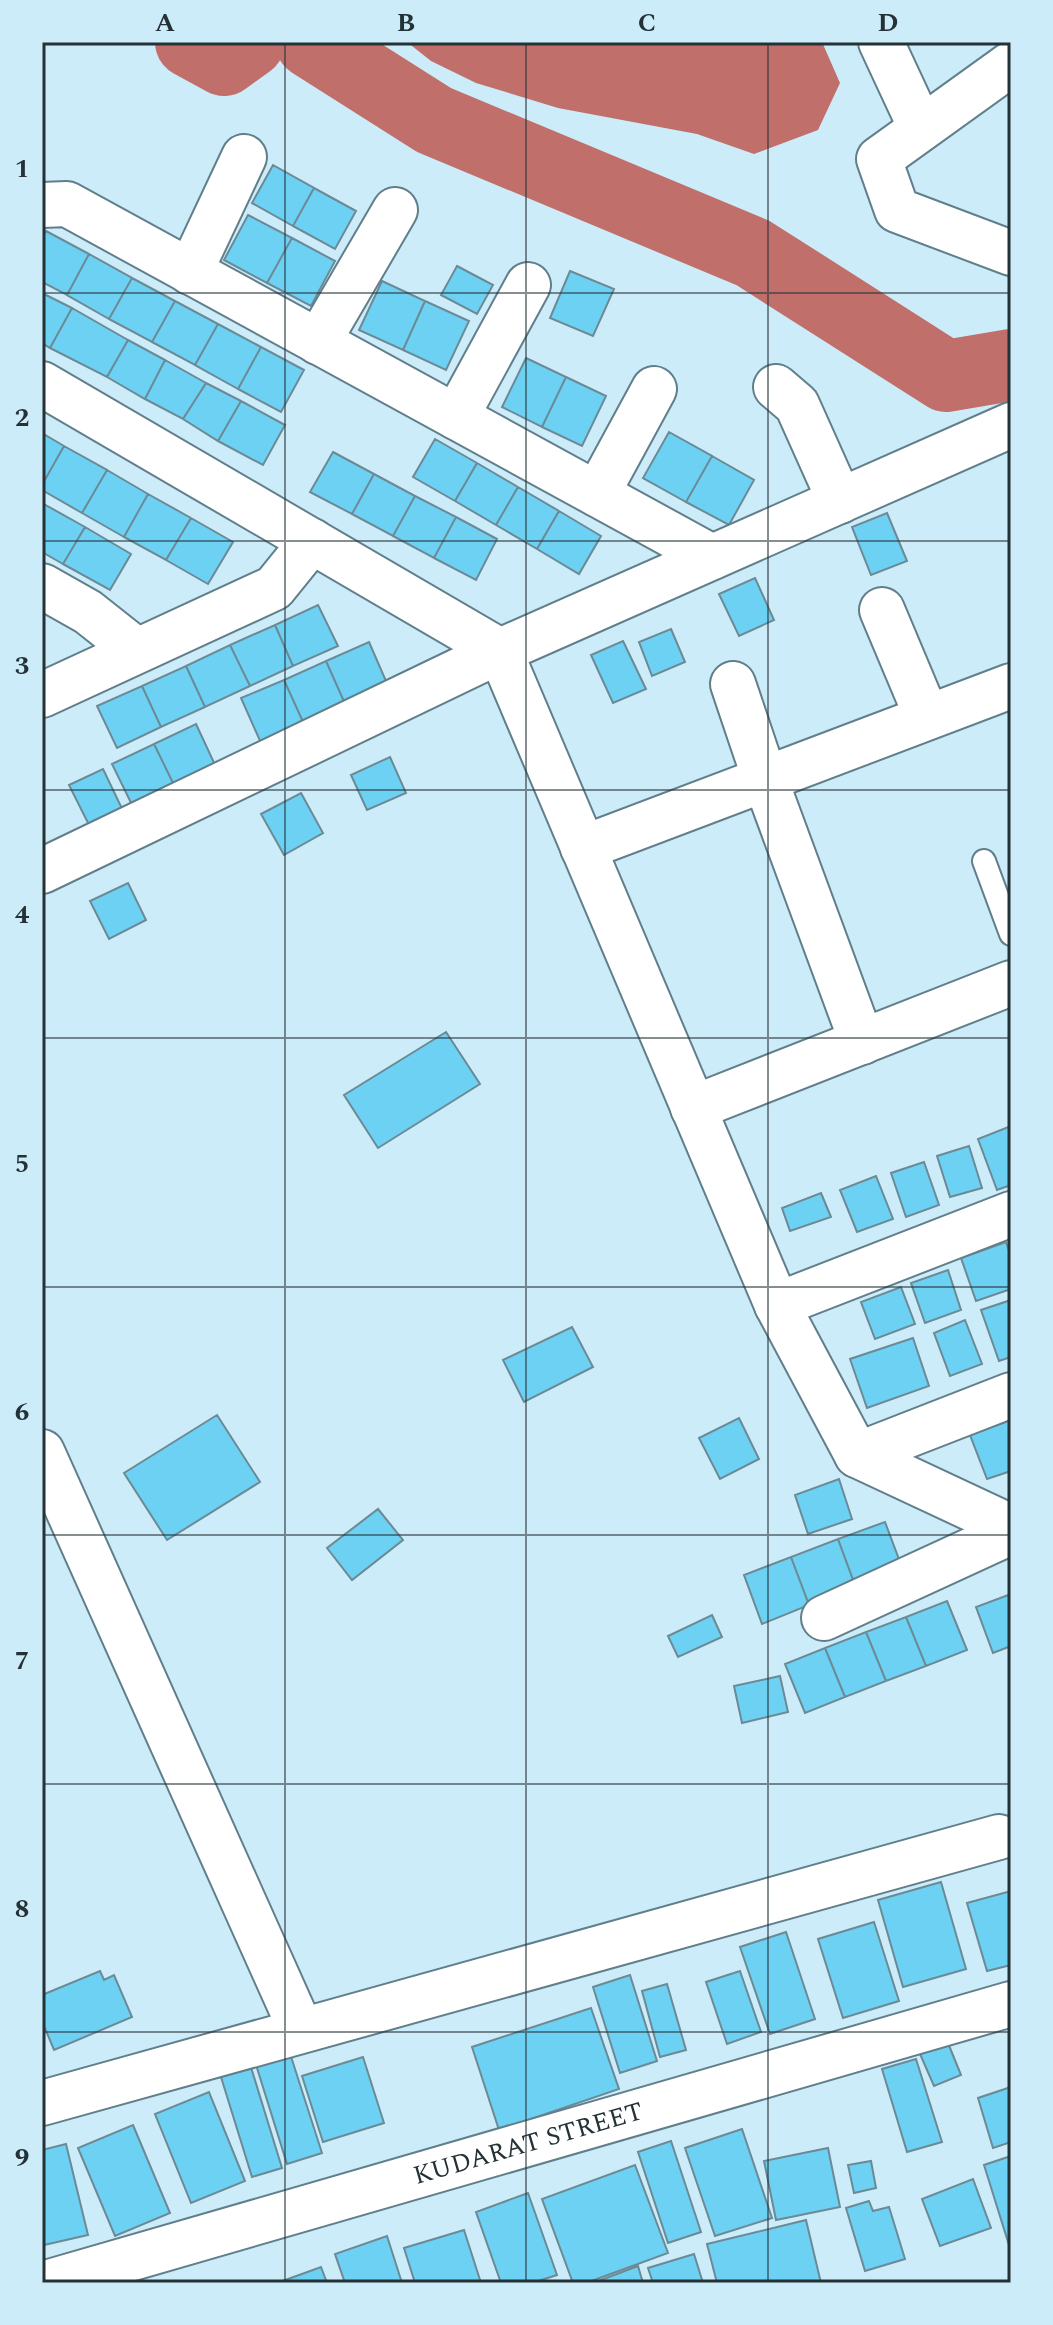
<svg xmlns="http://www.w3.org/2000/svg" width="1053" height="2325" viewBox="0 0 1053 2325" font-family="Spectral,serif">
	<rect width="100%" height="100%" fill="#ccecf9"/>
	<path fill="#c16f6b" d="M407 42H822L840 83 818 130 754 154 697 134 558 108 476 83 431 61Z"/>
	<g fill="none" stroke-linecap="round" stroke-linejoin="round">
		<path stroke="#c16f6b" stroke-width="72" d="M191 42 224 60 249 42
			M311 42 434 120 753 253 946 376 1011 365"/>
	</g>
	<path fill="#6dd1f4" stroke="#6b8a95" stroke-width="2" d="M273 165 314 188 293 226 252 203Z
		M314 188 356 211 335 249 293 226Z
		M248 215 292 238 267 283 224 260Z
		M46 231 89 254 67 295 42 282V238Z
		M292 238 335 261 311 306 267 283Z
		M89 254 132 278 109 319 67 295Z
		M457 266 493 285 477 314 441 295Z
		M570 271 614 289 593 336 550 318Z
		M132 278 175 301 152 342 109 319Z
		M382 281 425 301 403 350 359 330Z
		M42 293 72 308 50 348 42 343Z
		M175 301 218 324 195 365 152 342Z
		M425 301 469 321 446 370 403 350Z
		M72 308 128 340 107 377 50 348Z
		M218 324 261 347 238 389 195 365Z
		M128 340 165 360 145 399 107 377Z
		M261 347 304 370 281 412 238 389Z
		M526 358 566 377 542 427 502 407Z
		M165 360 206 383 183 419 145 399Z
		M566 377 606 396 582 446 542 427Z
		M206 383 241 401 218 441 183 419Z
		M241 401 285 425 263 465 218 441Z
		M669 432 712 456 686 502 643 478Z
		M42 433 64 446 42 485Z
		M435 439 477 463 455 501 413 477Z
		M64 446 107 470 82 513 42 490V485Z
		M333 452 374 474 352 514 310 492Z
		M712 456 754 480 729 525 686 502Z
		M477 463 518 487 496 525 455 501Z
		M107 470 148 494 124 537 82 513Z
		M374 474 415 496 393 536 352 514Z
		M518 487 559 511 537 549 496 525Z
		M148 494 191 518 166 560 124 537Z
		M415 496 456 517 434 558 393 536Z
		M42 503 85 527 63 564 42 552Z
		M559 511 601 536 579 574 537 549Z
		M887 513 907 561 871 575 852 527Z
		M456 517 497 539 476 580 434 558Z
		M191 518 233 542 208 584 166 560Z
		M85 527 131 554 110 590 63 564Z
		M755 578 774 620 739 636 719 594Z
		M318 605 338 646 293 666 275 625Z
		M275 625 293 666 250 686 230 645Z
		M671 629 685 662 652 676 639 642Z
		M623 641 646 689 613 703 591 655Z
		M369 642 389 688 346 706 326 661Z
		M230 645 250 686 205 707 186 666Z
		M326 661 346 706 304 724 284 680Z
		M186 666 205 707 161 727 142 686Z
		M284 680 304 724 261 743 241 698Z
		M142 686 161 727 117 748 97 706Z
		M196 724 216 767 175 787 154 744Z
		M154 744 175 787 133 807 112 764Z
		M390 757 406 793 367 810 351 775Z
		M103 769 127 819 94 835 69 785Z
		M301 793 323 833 284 855 261 814Z
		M128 883 146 920 109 939 90 901Z
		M446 1032 480 1084 378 1148 344 1095Z
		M1011 1126V1185L997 1190 978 1139Z
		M969 1146 982 1188 950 1197 937 1156Z
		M924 1162 939 1205 906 1217 891 1173Z
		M876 1176 893 1219 857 1232 840 1190Z
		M821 1193 831 1217 790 1231 782 1208Z
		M1006 1242 1011 1256V1289L976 1301 961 1258Z
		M948 1270 961 1310 925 1323 911 1283Z
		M901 1287 915 1324 875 1339 861 1302Z
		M1011 1300V1357L999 1361 981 1310Z
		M965 1320 982 1364 950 1376 934 1333Z
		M572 1327 593 1367 524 1402 503 1360Z
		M913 1338 929 1386 867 1408 850 1359Z
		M217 1415 260 1482 167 1540 124 1473Z
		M739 1418 759 1459 720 1479 699 1438Z
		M1011 1420V1471L987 1479 970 1435Z
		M839 1479 852 1519 808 1534 795 1495Z
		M378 1509 403 1540 352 1580 327 1548Z
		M885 1522 903 1570 856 1588 838 1539Z
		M838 1539 856 1588 809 1605 791 1557Z
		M791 1557 809 1605 762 1624 744 1575Z
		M1011 1594V1646L993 1653 976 1607Z
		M947 1601 967 1650 926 1666 906 1617Z
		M712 1615 722 1637 678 1657 668 1636Z
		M906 1617 926 1666 886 1681 866 1632Z
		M866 1632 886 1681 845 1697 825 1648Z
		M825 1648 845 1697 805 1713 785 1664Z
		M780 1676 788 1712 742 1723 734 1686Z
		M941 1882 966 1969 903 1987 878 1900Z
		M1011 1891V1965L987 1971 967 1903Z
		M874 1922 899 2001 843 2018 818 1939Z
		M786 1932 815 2019 770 2034 740 1947Z
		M100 1971 104 1980 114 1975 132 2017 54 2050 42 2021V1995Z
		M740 1971 761 2032 727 2044 706 1982Z
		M630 1975 657 2061 620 2073 593 1987Z
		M667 1984 686 2050 660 2057 642 1991Z
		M591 2008 619 2089 499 2130 472 2047Z
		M286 2041 322 2153 287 2164 252 2052Z
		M948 2043 961 2075 934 2086 920 2054Z
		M246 2051 282 2168 252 2177 216 2061Z
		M363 2057 384 2123 323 2142 302 2076Z
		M916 2059 942 2142 907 2152 882 2069Z
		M1011 2087V2142L993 2148 978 2098Z
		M209 2092 245 2181 191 2203 155 2114Z
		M133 2125 170 2213 115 2236 78 2148Z
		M742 2129 772 2218 715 2236 685 2148Z
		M671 2141 701 2232 668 2243 638 2152Z
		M66 2144 88 2235 44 2245 42 2237V2150Z
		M828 2148 840 2207 776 2220 764 2161Z
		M1011 2156V2244L1009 2245 984 2165Z
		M871 2161 876 2188 854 2193 848 2165Z
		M635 2165 668 2253 586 2283H573L542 2199Z
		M973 2179 991 2228 940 2246 922 2199Z
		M528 2193 557 2275 532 2283H501L476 2212Z
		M869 2201 873 2211 889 2207 905 2259 865 2271 846 2208Z
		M806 2220 821 2283H717L707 2244Z
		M464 2230 481 2283H415L404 2248Z
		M387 2236 402 2283H345L335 2254Z
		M694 2254 703 2283H653L648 2268Z
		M638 2266 643 2283H593Z
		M321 2267 327 2283H277Z"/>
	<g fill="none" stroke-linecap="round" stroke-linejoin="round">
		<defs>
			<path id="lane" d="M984 861 1011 934"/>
			<g id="street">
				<path d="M881 42 921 128"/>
				<path d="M1011 64 879 159 897 210 1011 253"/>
				<path d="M42 205 67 204 712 557"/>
				<path d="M190 272 244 157"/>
				<path d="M318 342 395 210"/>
				<path d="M42 384 500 651 777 1305 857 1455 1011 1527"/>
				<path d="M776 387 797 405 840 501"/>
				<path d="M456 417 528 285"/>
				<path d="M597 494 654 389"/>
				<path d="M42 586 88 612 136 650"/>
				<path d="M882 610 927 717"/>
				<path d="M733 684 765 779 862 1042"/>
				<path d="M42 695 274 588 312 541"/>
				<path d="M583 848 1011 686"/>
				<path d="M42 871 500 651 1011 425"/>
				<path d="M693 1108 1011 983"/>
				<path d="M777 1305 1011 1214"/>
				<path d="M42 1452 301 2030"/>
				<path d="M857 1455 1011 1395"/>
				<path d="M824 1618 1011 1532"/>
				<path d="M42 2103 999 1837"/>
				<path id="s1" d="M46 2283 1011 2004"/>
			</g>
		</defs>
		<use href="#lane" stroke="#617f8b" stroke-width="26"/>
		<use href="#street" stroke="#617f8b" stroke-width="48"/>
		<use href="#lane" stroke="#fff" stroke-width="22"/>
		<use href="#street" stroke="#fff" stroke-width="44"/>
	</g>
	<path fill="none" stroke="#243136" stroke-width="2" stroke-opacity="0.55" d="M285 42V2283M526 42V2283M768 42V2283M42 293H1011M42 541H1011M42 790H1011M42 1038H1011M42 1287H1011M42 1535H1011M42 1784H1011M42 2032H1011"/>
	<g text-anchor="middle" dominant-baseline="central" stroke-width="8" stroke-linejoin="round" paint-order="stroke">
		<g font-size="26" fill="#243136" stroke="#ccecf9">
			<text stroke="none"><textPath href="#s1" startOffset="502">KUDARAT STREET</textPath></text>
		</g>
	</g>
	<rect width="1053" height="2325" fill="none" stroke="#ccecf9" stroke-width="88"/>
	<rect x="44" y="44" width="965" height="2237" fill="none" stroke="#243136" stroke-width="3"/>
	<g font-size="26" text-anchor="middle" font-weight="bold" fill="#243136">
		<text x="165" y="31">A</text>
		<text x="406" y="31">B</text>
		<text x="647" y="31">C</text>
		<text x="888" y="31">D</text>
		<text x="22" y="177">1</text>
		<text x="22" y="426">2</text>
		<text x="22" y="674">3</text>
		<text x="22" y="923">4</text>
		<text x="22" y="1172">5</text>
		<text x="22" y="1420">6</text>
		<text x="22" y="1669">7</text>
		<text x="22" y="1917">8</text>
		<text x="22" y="2166">9</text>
	</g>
</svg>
